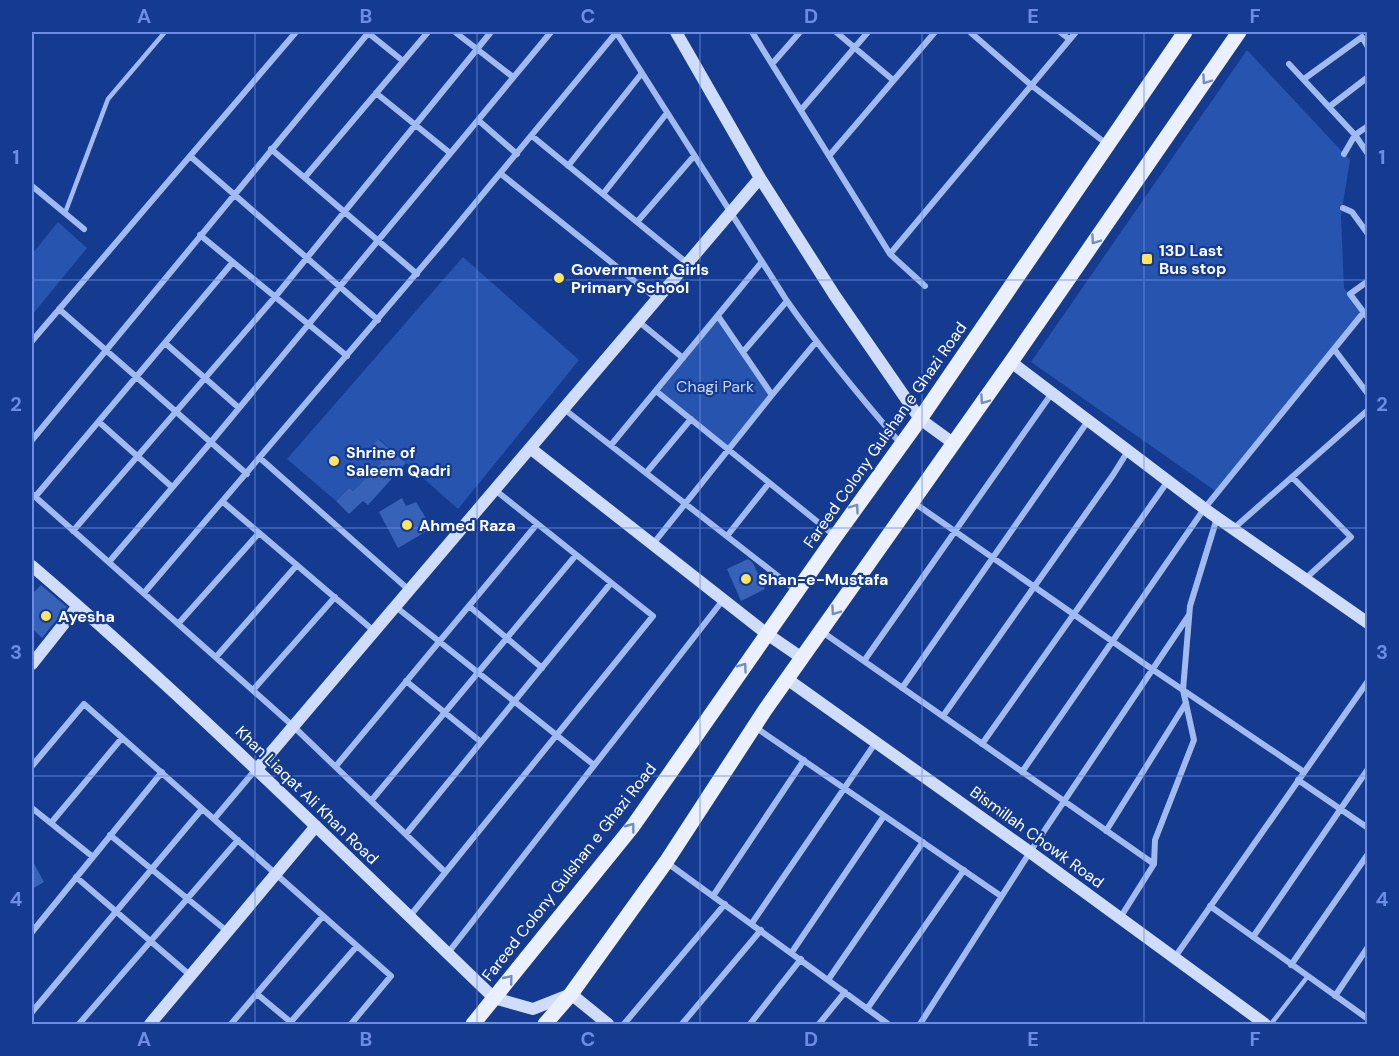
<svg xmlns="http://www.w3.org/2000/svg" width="1399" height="1056" viewBox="0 0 1399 1056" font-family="'DM Sans',sans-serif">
	<rect width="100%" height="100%" fill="#143b90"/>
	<path fill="#2654af" d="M1247 50 1350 160 1341 216 1344 288 1364 312 1217 492 1031 362Z
		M58 222 87 248 32 315V254Z
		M463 257 579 360 458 509 379 439 368 451 381 463 353 491 349 488 336 501 287 459Z
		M718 316 772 395 728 449 656 391Z"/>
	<path fill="#3862b7" d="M378 439 406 463 368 505 363 501 349 514 336 501 349 488 353 491 381 463 368 451Z
		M402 498 406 506 416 502 432 528 398 548 379 512Z
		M748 559 753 563 765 589 741 601 727 569Z
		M41 585 67 607 42 638 32 628V594Z
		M32 860 44 882 32 889Z"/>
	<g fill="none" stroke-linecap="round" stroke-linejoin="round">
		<path stroke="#a1bbf1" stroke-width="4.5" d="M65 213 108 99 165 32
			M1271 1024 1308 976"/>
		<path stroke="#a1bbf1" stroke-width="6" d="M367 32 403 61
			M455 32 513 77
			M616 32 787 301C822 351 861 398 901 444
			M752 32 890 254 925 286
			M836 32 893 80
			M970 32 1031 85 1108 145
			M1060 32 1069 39
			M772 64 800 32
			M1289 64 1355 135 1368 154
			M1304 79 1362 37 1368 47
			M376 93 450 153
			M1329 107 1368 77
			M801 110 868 32
			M478 120 517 154
			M532 136 687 263
			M271 149 417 274
			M1344 154 1355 135 1368 126
			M190 156 378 320
			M829 156 935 32
			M568 166 642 73
			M501 174 657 299
			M305 177 428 32
			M32 186 84 229
			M603 194 667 113
			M1343 208 1352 212 1368 234
			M637 222 694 156
			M200 235 347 356
			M890 254 1076 32
			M1368 281 1350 294 1368 318
			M59 309 247 474
			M718 316 772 395
			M638 321 683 358
			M32 341 296 32
			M165 343 239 408
			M1334 349 1368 394
			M743 352 787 301
			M656 391 835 536
			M564 409 797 591
			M99 422 172 487
			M32 440 369 32
			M611 445 761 263
			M261 459 409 590
			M646 473 691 419
			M1292 477 1351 537 1305 579
			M32 494 293 726 445 872
			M35 497 233 262
			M223 502 374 631
			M913 502 1152 669 1304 772
			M1233 529 1368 410
			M73 531 275 297 491 32
			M727 536 769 483
			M653 544 772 395 816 342
			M109 562 211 442 551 32
			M144 593 444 241 616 33
			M469 606 542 668
			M396 607 594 765
			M178 624 259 533
			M821 631 1154 864
			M216 657 297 565
			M864 661 1052 393
			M406 681 481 742
			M902 688 1088 421
			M253 690 335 597
			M943 716 1113 475 1128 451
			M755 727 1001 896
			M982 744 1168 481
			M32 766 84 704 391 976 351 1024
			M336 766 537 524
			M1022 772 1204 509 1364 312
			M1298 780 1368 828
			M371 801 576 555
			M32 808 93 857
			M214 819 256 769
			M51 823 122 738
			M1106 831 1186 703
			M406 834 611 583
			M110 835 228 932
			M666 862 888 1024
			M76 877 191 976
			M713 896 804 760
			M1210 906 1368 1019
			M410 916 653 616 495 490
			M1120 918 1154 864 1155 840 1194 740 1183 690 1190 606 1217 518
			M752 923 876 742
			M32 932 162 772
			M1253 937 1368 769
			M792 952 884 816
			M448 953 723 600
			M1175 957 1368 681
			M1291 965 1368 854
			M828 980 923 842
			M257 994 293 1024
			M1335 996 1368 947
			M867 1009 964 870
			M32 1012 202 809
			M79 1024 238 840
			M231 1024 323 916
			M289 1024 357 946
			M624 1024 725 904
			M682 1024 761 930
			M750 1024 801 959
			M819 1024 845 992
			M920 1024 1030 852 1189 615"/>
		<path stroke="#cfddfb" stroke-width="12" d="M676 32 760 178 835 296 920 419 953 443
			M1011 362 1209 512 1368 623
			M530 448 767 634 802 658
			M32 566C192 703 342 852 494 998L533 1009 571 994 608 1024
			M32 664 78 606
			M787 679 1034 855 1265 1024
			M257 769 760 178
			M150 1024 316 826"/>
		<path stroke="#ebf0ff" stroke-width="15" d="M473 1024 633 826 835 537 920 419 1185 32
			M545 1024 571 994 666 862 765 710 1011 362 1239 32"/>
	</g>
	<defs><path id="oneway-chevron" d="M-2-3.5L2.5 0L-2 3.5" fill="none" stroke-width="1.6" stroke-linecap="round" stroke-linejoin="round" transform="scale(1.5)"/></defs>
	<g stroke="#758cc2">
		<use href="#oneway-chevron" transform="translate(1206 80) rotate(125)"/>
		<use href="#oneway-chevron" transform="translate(1095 240) rotate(125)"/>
		<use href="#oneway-chevron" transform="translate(984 400) rotate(125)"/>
		<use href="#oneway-chevron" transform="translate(855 508) rotate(-55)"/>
		<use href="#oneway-chevron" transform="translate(835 611) rotate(125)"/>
		<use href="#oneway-chevron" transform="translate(743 667) rotate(-55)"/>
		<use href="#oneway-chevron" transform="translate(631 827) rotate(-53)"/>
		<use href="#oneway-chevron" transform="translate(509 979) rotate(-51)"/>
	</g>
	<path fill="none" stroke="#6c8ce6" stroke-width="1.5" stroke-opacity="0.55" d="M255 32V1024M477 32V1024M700 32V1024M922 32V1024M1144 32V1024M32 280H1368M32 528H1368M32 776H1368"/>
	<g fill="#ffe461" stroke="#143b90" stroke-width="2">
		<rect x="1141" y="253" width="12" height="12" rx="3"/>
		<circle cx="559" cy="278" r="6"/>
		<circle cx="334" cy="461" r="6"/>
		<circle cx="407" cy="525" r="6"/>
		<circle cx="746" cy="579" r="6"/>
		<circle cx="46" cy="616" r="6"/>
	</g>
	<g text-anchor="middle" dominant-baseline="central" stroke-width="4.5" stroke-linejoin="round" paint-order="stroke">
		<g font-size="16" font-weight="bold" fill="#fff" stroke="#143b90" text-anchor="start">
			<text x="1159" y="250">13D Last<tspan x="1159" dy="18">Bus stop</tspan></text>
			<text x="571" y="269">Government Girls<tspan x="571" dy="18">Primary School</tspan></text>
			<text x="346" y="452">Shrine of<tspan x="346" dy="18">Saleem Qadri</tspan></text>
			<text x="419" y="525">Ahmed Raza</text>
			<text x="758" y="579">Shan-e-Mustafa</text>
			<text x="58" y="616">Ayesha</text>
		</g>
		<g font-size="16" fill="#c8d9fc" stroke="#143b90">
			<text x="715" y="386">Chagi Park</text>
		</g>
		<g font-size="16" fill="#fff" stroke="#143b90">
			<text transform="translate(885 435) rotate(-55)">Fareed Colony Gulshan e Ghazi Road</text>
			<text transform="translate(307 795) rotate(44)">Khan Liaqat Ali Khan Road</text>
			<text transform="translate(1037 837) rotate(36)">Bismillah Chowk Road</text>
			<text transform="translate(569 872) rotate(-52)">Fareed Colony Gulshan e Ghazi Road</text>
		</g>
	</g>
	<rect width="1399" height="1056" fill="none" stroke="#143b90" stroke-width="66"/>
	<rect x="33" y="33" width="1333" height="990" fill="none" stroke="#6c8ce6" stroke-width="2"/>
	<g font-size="20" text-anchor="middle" font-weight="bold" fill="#6c8ce6">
		<text x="144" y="23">A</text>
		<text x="366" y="23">B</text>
		<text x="588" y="23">C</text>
		<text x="811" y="23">D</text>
		<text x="1033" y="23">E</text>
		<text x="1255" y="23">F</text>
		<text x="16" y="164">1</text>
		<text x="1382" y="164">1</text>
		<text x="16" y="411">2</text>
		<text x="1382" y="411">2</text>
		<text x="16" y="659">3</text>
		<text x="1382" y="659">3</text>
		<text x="16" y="906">4</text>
		<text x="1382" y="906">4</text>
		<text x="144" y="1046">A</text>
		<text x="366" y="1046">B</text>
		<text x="588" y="1046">C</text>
		<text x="811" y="1046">D</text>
		<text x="1033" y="1046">E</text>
		<text x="1255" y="1046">F</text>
	</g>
</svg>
